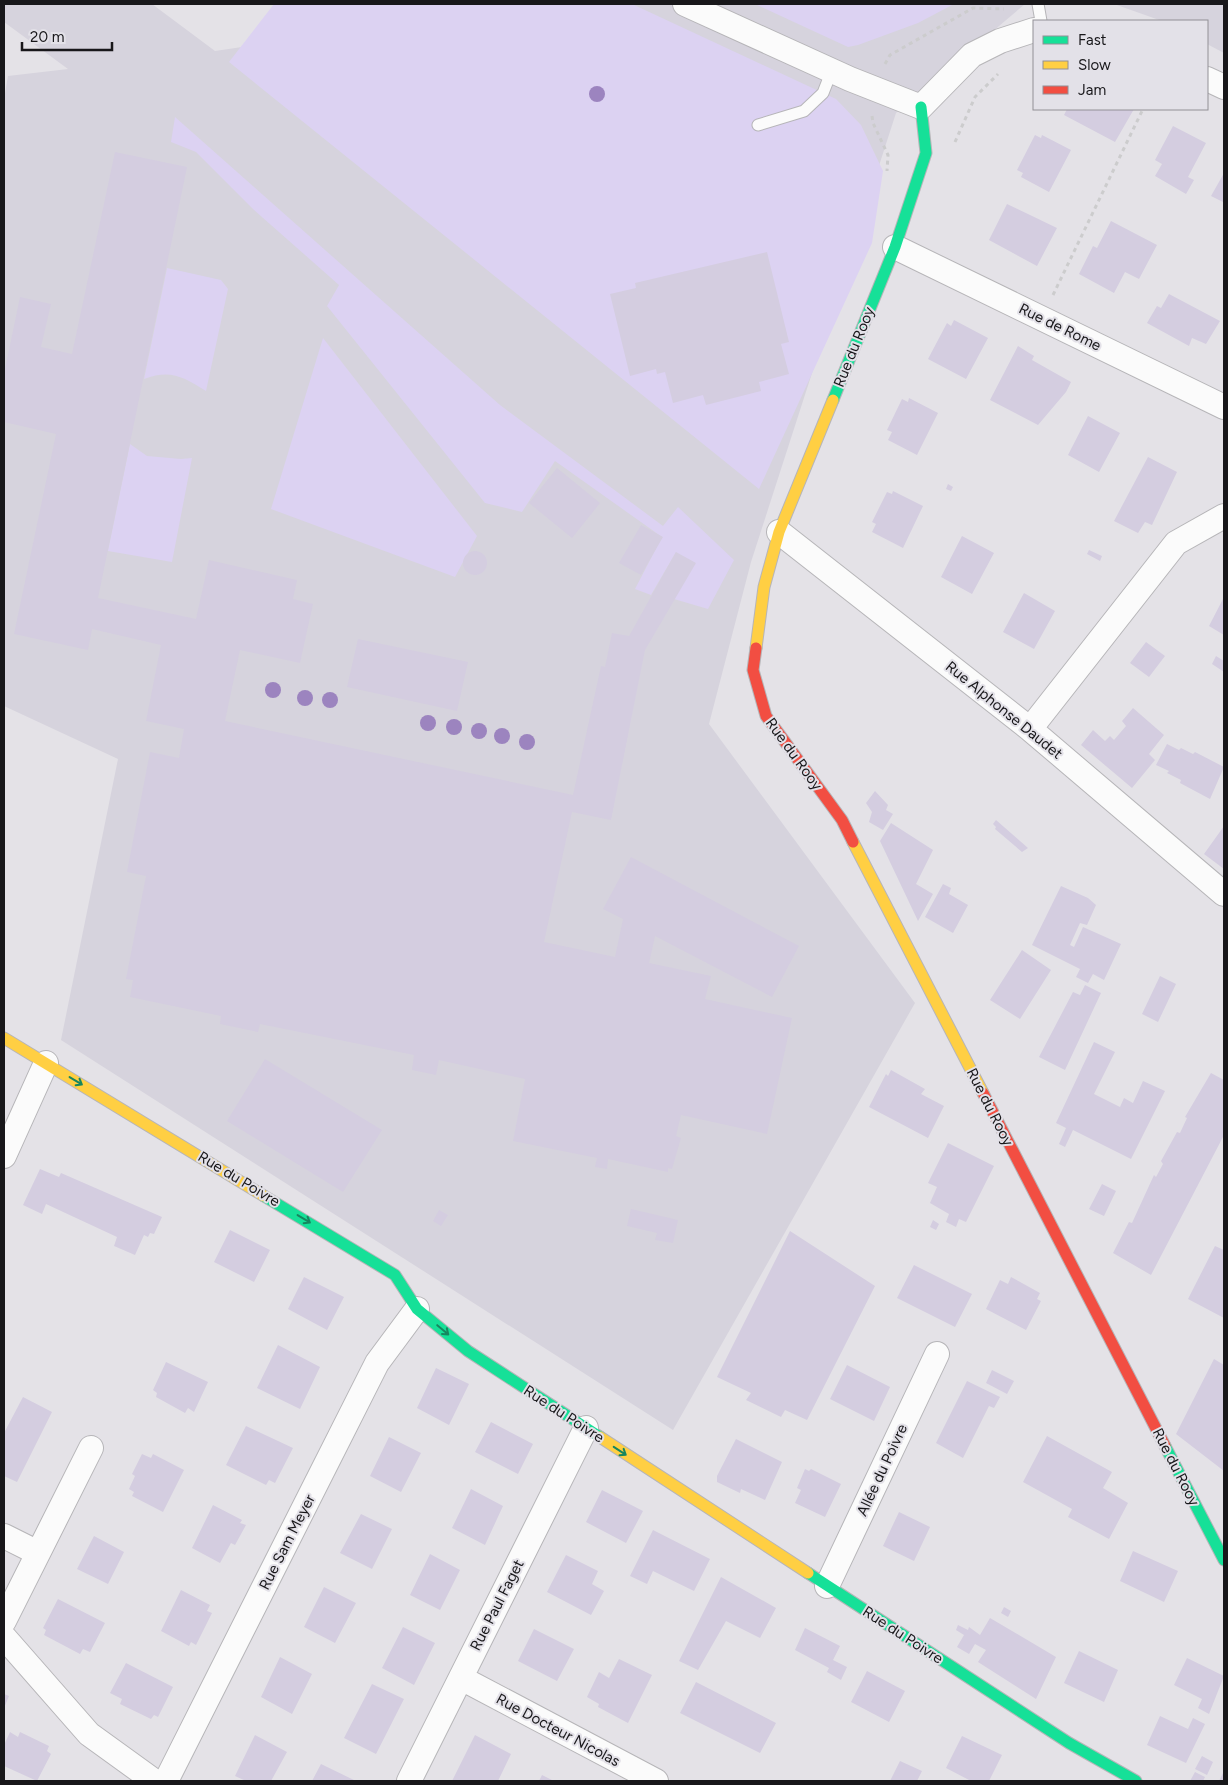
<svg xmlns="http://www.w3.org/2000/svg" width="1228" height="1785" viewBox="0 0 1228 1785" font-family="Figtree,sans-serif">
	<rect width="100%" height="100%" fill="#e4e2e7"/>
	<path fill="#d6d3dd" d="M4 4H152L215 51 242 47 277 4H1025L896 113 751 562 709 724 915 1003 673 1430 61 1040 118 759 4 706V99L8 76 68 69 4 22Z
		M1114 4H1224V53L1207 44V21H1162Z"/>
	<path fill="#dcd2f2" d="M274 4H632L836 99 861 125 883 171 872 243 759 489 229 62Z
		M755 4H954L918 23 858 45 848 47Z
		M175 117 500 405 663 526 678 507 734 560 708 609 674 599 676 552 651 595 635 589 662 537 555 461 522 512 485 503 327 306 339 285 253 209 196 152 171 142Z
		M167 268 221 280 228 289 206 391C183 377 171 369 144 379Z
		M323 338 477 536 455 577 271 509Z
		M130 444 147 456 181 459 192 458 172 562 108 551Z"/>
	<path fill="#d4cde0" d="M1067 109H1134L1115 142 1064 115Z
		M1173 126 1206 143 1188 177 1194 180 1186 194 1155 176 1162 164 1155 160Z
		M1035 135 1041 138 1042 135 1071 150 1049 192 1021 177 1023 173 1017 170Z
		M115 152 187 167 98 598 196 619 209 560 297 580 293 599 313 604 300 663 240 650 225 721 573 795 601 666 605 667 612 633 629 636 676 552 696 563 645 650 611 820 572 812 544 942 615 957 623 919 603 909 631 857 799 946 772 997 655 936 649 963 711 976 705 999 792 1018 767 1134 681 1115 676 1136 681 1138 672 1169 668 1168V1172L608 1159 607 1169 595 1167 597 1158 513 1141 525 1079 439 1060 436 1075 412 1070 414 1055 260 1024 258 1032 220 1024 221 1016 130 997 133 980 126 979 146 876 127 872 150 752 179 758 184 729 146 721 161 645 92 629 88 650 14 634 56 434 4 422V374L20 297 51 304 41 347 72 354Z
		M1224 173V201L1223 202 1211 196Z
		M1007 204 1057 228 1037 266 989 240Z
		M1111 221 1157 245 1139 279 1125 272 1114 293 1079 274 1093 246 1097 248Z
		M767 252 789 342 781 344 789 374 759 382 761 391 706 405 703 395 673 403 665 372 657 374 656 369 630 376 610 294 636 288 635 283Z
		M1169 294 1220 321 1206 344 1192 338 1189 346 1147 323 1157 306 1161 308Z
		M954 320 988 338 966 379 928 359 947 323 951 326Z
		M1018 346 1034 356 1032 360 1071 382 1066 392 1038 425 990 400Z
		M909 398 938 413 917 455 888 440 892 432 887 430 902 399 908 402Z
		M1088 416 1120 433 1099 472 1068 455Z
		M1148 457 1177 472 1152 525 1145 522 1138 533 1114 521Z
		M557 468 600 503 572 538 529 503Z
		M948 484 953 487 951 491 946 489Z
		M893 491 923 506 903 548 872 532 876 524 872 522 887 492 892 494Z
		M641 525 663 537 641 575 619 563Z
		M962 536 994 553 972 594 941 577Z
		M1089 550 1102 556 1100 561 1087 554Z
		M463 563a12 12 0 1 1 24 0a12 12 0 1 1-24 0Z
		M1024 593 1055 611 1034 649 1003 632Z
		M1224 597V635L1209 626Z
		M358 639 468 662 457 711 347 687Z
		M1146 642 1165 656 1149 677 1130 663Z
		M1216 656 1224 661V672L1212 664Z
		M1133 708 1164 735 1149 754 1155 760 1132 788 1081 745 1093 730 1105 741 1110 736 1114 740 1126 726 1122 721Z
		M1167 744 1179 750 1181 748 1193 754 1195 752 1224 767 1210 799 1180 783 1181 780 1167 773 1169 771 1156 765Z
		M875 791 888 805 886 810 893 814 883 830 869 822 872 812 866 803Z
		M996 820 1028 848 1022 852 995 829 996 827 993 824Z
		M891 823 933 850 916 884 933 894 918 921 880 841Z
		M1224 826V869L1204 854Z
		M943 884 951 888 949 894 968 905 953 933 925 917Z
		M1061 886 1088 898 1096 905 1087 925 1080 923 1070 945 1074 947 1083 927 1121 944 1104 980 1093 974 1088 983 1076 977 1080 969 1032 945Z
		M1022 950 1051 970 1020 1019 990 1000Z
		M1160 976 1176 984 1158 1022 1142 1014Z
		M1085 985 1101 993 1065 1070 1039 1057 1073 992 1080 995Z
		M1094 1042 1115 1052 1094 1094 1120 1107 1124 1098 1133 1103 1143 1081 1165 1091 1131 1159 1073 1130 1065 1147 1059 1144 1066 1128 1056 1123Z
		M265 1059 382 1130 343 1192 227 1121Z
		M891 1070 925 1089 921 1094 944 1106 928 1138 869 1107 886 1074 888 1076Z
		M1211 1073 1224 1080V1135L1151 1275 1113 1253 1129 1222 1132 1223 1154 1175 1156 1177 1163 1164 1161 1161 1177 1132 1180 1133 1187 1118 1185 1117Z
		M948 1143 994 1166 966 1222 959 1219 956 1227 946 1222 949 1214 930 1203 937 1187 928 1183Z
		M40 1169 59 1177 61 1173 162 1217 154 1234 150 1233 148 1237 144 1235 135 1255 114 1246 117 1237 46 1204 42 1214 23 1205Z
		M1102 1184 1116 1191 1104 1216 1089 1209Z
		M631 1209 678 1220 673 1243 655 1240 657 1233 627 1226Z
		M439 1210 448 1215 441 1226 433 1221Z
		M933 1220 939 1224 936 1230 930 1227Z
		M230 1230 270 1250 254 1282 214 1262Z
		M790 1231 875 1286 807 1420 785 1410 781 1417 746 1400 751 1393 717 1377Z
		M1215 1246 1224 1250V1318L1188 1299Z
		M914 1265 972 1294 955 1327 897 1298Z
		M304 1277 344 1297 327 1330 288 1309Z
		M1011 1277 1040 1293 1037 1299 1041 1301 1026 1330 986 1309 1000 1280 1008 1284Z
		M278 1345 320 1367 300 1409 257 1388Z
		M1214 1359 1224 1365V1471L1176 1434Z
		M166 1362 208 1382 194 1412 188 1408 185 1413 156 1397 157 1393 153 1390Z
		M847 1365 890 1387 874 1421 830 1399Z
		M436 1368 469 1384 449 1425 417 1408Z
		M992 1370 1014 1381 1007 1394 986 1383Z
		M967 1381 1000 1397 994 1408 989 1406 963 1458 936 1443Z
		M23 1397 52 1412 17 1482 4 1476V1433Z
		M491 1422 533 1444 518 1474 475 1452Z
		M246 1426 293 1448 275 1483 269 1480 266 1485 226 1465Z
		M1047 1436 1112 1472 1103 1488 1128 1503 1109 1539 1068 1517 1072 1509 1023 1482Z
		M389 1437 421 1453 401 1492 370 1476Z
		M736 1439 782 1462 765 1500 741 1489 740 1493 717 1482V1476Z
		M142 1454 151 1458 153 1454 184 1470 163 1512 132 1496 134 1492 129 1489 135 1476 132 1474Z
		M805 1469 809 1471 811 1469 841 1484 825 1517 795 1503 801 1490 797 1488Z
		M471 1489 503 1506 485 1545 452 1528Z
		M602 1490 643 1511 626 1543 586 1522Z
		M213 1505 242 1520 240 1523 246 1525 235 1545 231 1543 220 1563 192 1548Z
		M899 1512 930 1527 914 1561 883 1546Z
		M361 1514 392 1529 372 1569 340 1553Z
		M653 1530 710 1559 694 1591 653 1571 647 1584 630 1576Z
		M94 1536 124 1552 108 1584 77 1569Z
		M1133 1551 1178 1571 1164 1602 1120 1581Z
		M430 1554 460 1570 440 1610 410 1595Z
		M566 1555 598 1571 592 1584 604 1591 591 1615 547 1592Z
		M721 1577 776 1608 760 1638 726 1621 698 1670 679 1661Z
		M324 1587 356 1603 335 1643 304 1627Z
		M181 1590 210 1605 207 1611 212 1613 196 1645 191 1642 189 1646 161 1631Z
		M58 1599 105 1623 90 1652 83 1649 80 1654 44 1635 46 1630 43 1628Z
		M1004 1607 1011 1611 1008 1617 1001 1613Z
		M990 1618 1056 1657 1036 1699 978 1662 986 1650 975 1644 969 1654 957 1647 964 1635 956 1630 958 1625 968 1630 969 1627 980 1635Z
		M403 1627 435 1643 414 1685 382 1668Z
		M805 1628 840 1646 833 1660 847 1667 841 1680 827 1672 829 1668 795 1650Z
		M534 1629 574 1649 557 1681 518 1661Z
		M1079 1651 1118 1670 1104 1702 1064 1683Z
		M280 1657 312 1674 292 1714 261 1697Z
		M1187 1658 1224 1676 1209 1714 1198 1708 1202 1699 1174 1685Z
		M619 1659 652 1675 628 1723 598 1707 599 1704 587 1697 599 1672 609 1678Z
		M126 1663 173 1687 158 1717 154 1715 151 1719 120 1704 122 1699 110 1693Z
		M867 1671 905 1691 889 1722 851 1702Z
		M696 1682 776 1723 760 1753 680 1713Z
		M372 1684 404 1699 376 1754 344 1738Z
		M4 1694 9 1696 4 1708Z
		M1160 1716 1188 1729 1193 1718 1205 1724 1186 1763 1147 1745Z
		M10 1732 18 1737 20 1732 49 1746 47 1751 51 1754 37 1781 4 1766V1745Z
		M255 1735 287 1752 271 1781H246L235 1776Z
		M475 1735 511 1754 498 1781H452Z
		M962 1736 1002 1755 989 1781H971L946 1768Z
		M1202 1756 1213 1762 1207 1775 1195 1769Z
		M900 1761 922 1771 917 1781H890Z
		M321 1764 356 1781H312Z
		M1224 1771V1781H1219Z
		M1195 1772 1205 1777 1203 1781H1190Z
		M542 1775 554 1781H539Z"/>
	<g fill="none" stroke-linecap="round" stroke-linejoin="round">
		<defs>
			<path id="lane" d="M1038 4 1041 21
				M758 125 804 111 823 93 832 70"/>
			<path id="street" d="M685 4 850 79 921 107 972 55 1000 41 1034 30
				M1207 79 1224 87
				M895 247 1224 407
				M779 532 1030 729 1224 894
				M1030 729 1176 543 1224 516
				M4 1156 46 1063
				M4 1536 38 1553
				M827 1586 937 1354
				M4 1621 91 1448
				M4 1637 89 1734 154 1781
				M461 1678 656 1781
				M166 1781 377 1363 417 1309
				M409 1781 586 1428"/>
			<path id="fast" d="M833 400 895 247 926 153 921 107
				M264 1196 395 1275 417 1309 468 1351 600 1437
				M1165 1446 1224 1560
				M808 1573 1069 1743 1136 1781"/>
			<path id="slow" d="M756 648 764 587 779 532 833 400
				M853 842 983 1093
				M4 1038 264 1196
				M600 1437 808 1573"/>
			<path id="jam" d="M756 648 753 670 766 716 842 820 853 842
				M983 1093 1165 1446"/>
		</defs>
		<use href="#lane" stroke="#b6b5b8" stroke-width="13"/>
		<use href="#street" stroke="#b6b5b8" stroke-width="26"/>
		<use href="#fast" stroke="#b6b5b8" stroke-width="13"/>
		<use href="#slow" stroke="#b6b5b8" stroke-width="13"/>
		<use href="#jam" stroke="#b6b5b8" stroke-width="13"/>
		<path stroke="#cccccd" stroke-width="3" stroke-dasharray="4 4" stroke-linecap="butt" d="M885 64 890 55 973 8 1004 9
			M872 116 873 123 888 155 887 171
			M955 142 975 97 998 74
			M1053 295 1143 109"/>
		<use href="#lane" stroke="#fbfbfb" stroke-width="11"/>
		<use href="#street" stroke="#fbfbfb" stroke-width="24"/>
		<use href="#fast" stroke="#16e098" stroke-width="11"/>
		<use href="#slow" stroke="#ffcf43" stroke-width="11"/>
		<use href="#jam" stroke="#f24e42" stroke-width="11"/>
	</g>
	<g fill="#9c84bf">
		<circle cx="597" cy="94" r="8"/>
		<circle cx="273" cy="690" r="8"/>
		<circle cx="305" cy="698" r="8"/>
		<circle cx="330" cy="700" r="8"/>
		<circle cx="428" cy="723" r="8"/>
		<circle cx="454" cy="727" r="8"/>
		<circle cx="479" cy="731" r="8"/>
		<circle cx="502" cy="736" r="8"/>
		<circle cx="527" cy="742" r="8"/>
	</g>
	<defs><path id="oneway-shaft" d="M-6 0H5M1.5-3L5.5 0L1.5 3" fill="none" stroke-width="1.6" stroke-linecap="round" stroke-linejoin="round" transform="scale(1.25)"/></defs>
	<g stroke="#17865f">
		<use href="#oneway-shaft" transform="translate(76 1081) rotate(31)"/>
		<use href="#oneway-shaft" transform="translate(304 1219) rotate(31)"/>
		<use href="#oneway-shaft" transform="translate(443 1330) rotate(40)"/>
		<use href="#oneway-shaft" transform="translate(620 1451) rotate(33)"/>
	</g>
	<g text-anchor="middle" dominant-baseline="central" stroke-width="4" stroke-linejoin="round" paint-order="stroke">
		<g font-size="15" fill="#18171a" stroke="#e3e1e8">
			<text transform="translate(1060 327) rotate(26)">Rue de Rome</text>
			<text transform="translate(854 347) rotate(-68)">Rue du Rooy</text>
			<text transform="translate(1004 710) rotate(39)">Rue Alphonse Daudet</text>
			<text transform="translate(794 754) rotate(54)">Rue du Rooy</text>
			<text transform="translate(990 1107) rotate(63)">Rue du Rooy</text>
			<text transform="translate(239 1179) rotate(31)">Rue du Poivre</text>
			<text transform="translate(564 1414) rotate(33)">Rue du Poivre</text>
			<text transform="translate(1176 1467) rotate(63)">Rue du Rooy</text>
			<text transform="translate(882 1470) rotate(-65)">Allée du Poivre</text>
			<text transform="translate(287 1542) rotate(-63)">Rue Sam Meyer</text>
			<text transform="translate(497 1605) rotate(-63)">Rue Paul Faget</text>
			<text transform="translate(903 1635) rotate(33)">Rue du Poivre</text>
			<text transform="translate(558 1730) rotate(28)">Rue Docteur Nicolas</text>
		</g>
	</g>
	<rect width="1228" height="1785" fill="none" stroke="#18171a" stroke-width="10"/>
	<rect x="1033" y="20" width="175" height="90" fill="#e3e1e8" stroke="#929096"/>
	<rect x="1043" y="36" width="25" height="8" fill="#16e098" stroke="#929096"/>
	<text x="1078" y="45" font-size="15" fill="#18171a">Fast</text>
	<rect x="1043" y="61" width="25" height="8" fill="#ffcf43" stroke="#929096"/>
	<text x="1078" y="70" font-size="15" fill="#18171a">Slow</text>
	<rect x="1043" y="86" width="25" height="8" fill="#f24e42" stroke="#929096"/>
	<text x="1078" y="95" font-size="15" fill="#18171a">Jam</text>
	<path d="M22 42v8h90v-8" fill="none" stroke="#18171a" stroke-width="2.5"/>
	<text x="30" y="42" font-size="15" fill="#18171a" stroke="#e3e1e8" stroke-width="4" paint-order="stroke">20 m</text>
</svg>
